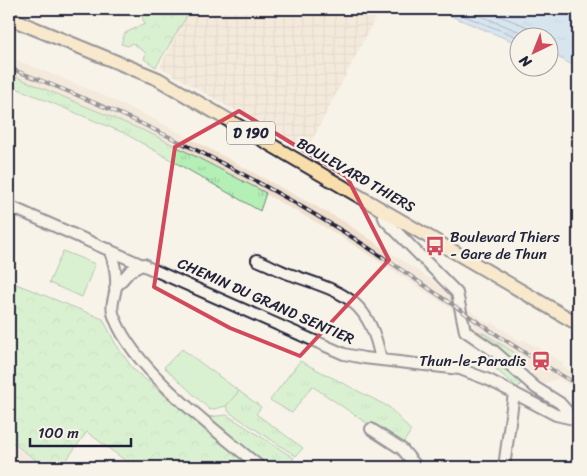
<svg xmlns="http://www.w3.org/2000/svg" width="587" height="476" viewBox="0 0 587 476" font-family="Sriracha,sans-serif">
	<defs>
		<pattern id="industrial-grid" width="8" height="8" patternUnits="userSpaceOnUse" patternTransform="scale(1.25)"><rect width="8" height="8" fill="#f0dfcd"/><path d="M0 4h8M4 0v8" fill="none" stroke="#cebfb1"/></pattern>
		<pattern id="grass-tufts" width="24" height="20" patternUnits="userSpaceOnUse" patternTransform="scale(1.25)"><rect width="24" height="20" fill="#b4f0b5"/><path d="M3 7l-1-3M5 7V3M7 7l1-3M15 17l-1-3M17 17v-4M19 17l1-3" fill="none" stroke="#9ace9d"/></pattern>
		<pattern id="forest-crowns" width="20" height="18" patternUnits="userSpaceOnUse" patternTransform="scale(1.25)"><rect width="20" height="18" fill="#b4f0b5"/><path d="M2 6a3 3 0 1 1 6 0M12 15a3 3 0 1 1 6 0" fill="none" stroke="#9ace9d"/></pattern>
		<pattern id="water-ripples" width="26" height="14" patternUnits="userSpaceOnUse" patternTransform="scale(1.25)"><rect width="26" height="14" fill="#afd5f9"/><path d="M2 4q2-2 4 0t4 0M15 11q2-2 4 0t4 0" fill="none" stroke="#96b7d6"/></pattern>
	</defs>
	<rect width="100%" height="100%" fill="#f7f3e8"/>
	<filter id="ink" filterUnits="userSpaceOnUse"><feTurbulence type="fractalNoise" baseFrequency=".02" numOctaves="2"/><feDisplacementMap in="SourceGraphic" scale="10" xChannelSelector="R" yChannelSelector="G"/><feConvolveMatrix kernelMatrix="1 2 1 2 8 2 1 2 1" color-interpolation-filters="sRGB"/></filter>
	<g filter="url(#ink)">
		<path fill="#f0dfcd" d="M9 57 91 90 158 121 343 221 445 289 456 300 458 313 337 234 217 167 154 135 9 74Z
			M465 307 489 324 491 322 521 341 523 339 564 363 562 366 578 375V390L559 379 540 384 526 375 527 368 521 357 485 334 472 329 473 325 465 319Z
			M12 444 43 467H9V448Z"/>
		<path fill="url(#industrial-grid)" d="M190 9H380L306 152 160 67Z"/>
		<path fill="url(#grass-tufts)" stroke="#6b8978" d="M9 74 154 135 266 193 260 211 124 133 9 85Z
			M472 329 485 334 521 357 522 361 517 366Z
			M486 358 496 367 500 364 521 383 518 388 485 360Z
			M300 361 389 407 411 431 401 446 312 386 292 413 270 400Z
			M239 391 261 407 256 414 303 448 296 456 229 412 226 406Z
			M227 415 294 458 291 463 296 467H268L208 417Z"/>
		<path fill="url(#forest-crowns)" stroke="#6b8978" d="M139 9H191L156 67 144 59 146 53 132 43 128 46 121 44 125 33 145 24Z
			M9 281 103 319 115 343 133 369 250 467H134L87 432 61 467H45L13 443 9 448V434L11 435 9 430Z"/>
		<path fill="#b4f0b5" stroke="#6b8978" d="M63 251 95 264 82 297 49 283Z
			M182 349 239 391 226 406 210 410 164 367Z"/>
		<path fill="url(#water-ripples)" stroke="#778dad" d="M434 9H578V68L550 53V38H520L519 44Z"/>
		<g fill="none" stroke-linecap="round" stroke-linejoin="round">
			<path stroke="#5a6a87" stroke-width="1" d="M447 9 520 38
				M463 9 523 33 529 38
				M482 9 528 27 537 38"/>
			<defs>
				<path id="minor" d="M9 206 344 354 364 358 460 369 489 380 556 415 578 420
					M385 211 383 215 385 220 457 293 465 331 494 351 536 388 560 403 574 419
					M109 249C114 261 117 272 116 286 115 298 109 306 115 319 137 373 215 429 260 467
					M257 260C268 264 278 270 289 274 344 293 369 298 381 360
					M115 288 130 271 144 264
					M371 429 402 449 417 467
					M504 467 514 393"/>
				<path id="major" d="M9 18 158 79 578 324"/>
			</defs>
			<use href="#minor" stroke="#22223b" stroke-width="14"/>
			<use href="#major" stroke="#22223b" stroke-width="16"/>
			<use href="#minor" stroke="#f7f3e8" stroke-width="10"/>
			<use href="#major" stroke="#f8deab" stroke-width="12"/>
			<defs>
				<path id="rail" d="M9 68C125 112 238 167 344 232 423 282 497 339 578 385"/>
			</defs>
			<use href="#rail" stroke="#22223b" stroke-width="4"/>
			<use href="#rail" stroke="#f7f3e8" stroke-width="2" stroke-dasharray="5.5" stroke-linecap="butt"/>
		</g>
	</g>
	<path d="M0 0H587V476H0ZM239 111 347 177 389 260 300 356 230 328 154 287 175 147Z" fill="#f7f3e8" fill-opacity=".55" fill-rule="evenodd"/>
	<path fill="none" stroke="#d1495b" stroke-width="4" stroke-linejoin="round" d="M239 111 347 177 389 260 300 356 230 328 154 287 175 147Z"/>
	<defs>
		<symbol id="bus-bare" viewBox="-9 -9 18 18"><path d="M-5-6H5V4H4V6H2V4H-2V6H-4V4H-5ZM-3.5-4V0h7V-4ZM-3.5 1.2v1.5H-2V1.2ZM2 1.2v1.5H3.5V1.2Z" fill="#d1495b" stroke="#f7f3e8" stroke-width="2.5" paint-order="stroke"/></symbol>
		<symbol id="station-bare" viewBox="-9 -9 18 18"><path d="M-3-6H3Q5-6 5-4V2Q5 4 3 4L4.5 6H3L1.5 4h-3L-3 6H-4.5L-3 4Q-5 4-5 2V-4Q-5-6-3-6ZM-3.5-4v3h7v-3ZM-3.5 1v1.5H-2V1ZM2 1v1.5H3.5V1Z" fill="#d1495b" stroke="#f7f3e8" stroke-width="2.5" paint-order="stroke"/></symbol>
	</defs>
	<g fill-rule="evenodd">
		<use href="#bus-bare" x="421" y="232" width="28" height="28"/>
		<use href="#station-bare" x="527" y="347" width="28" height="28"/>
	</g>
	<g text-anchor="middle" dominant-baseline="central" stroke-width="5" stroke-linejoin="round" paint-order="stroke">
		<rect fill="#f7f3e8" stroke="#62616f" stroke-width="1" x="227" y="121.5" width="48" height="23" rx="4"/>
		<g font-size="14" font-weight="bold" fill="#22223b">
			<text x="251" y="133">D 190</text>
		</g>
		<g font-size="15" fill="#22223b" stroke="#f7f3e8">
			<text transform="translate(356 175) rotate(30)">BOULEVARD THIERS</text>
			<text transform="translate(266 301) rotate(24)">CHEMIN DU GRAND SENTIER</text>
		</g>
		<g font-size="15" fill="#22223b" stroke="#f7f3e8" text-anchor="start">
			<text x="450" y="237">Boulevard Thiers<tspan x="450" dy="17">- Gare de Thun</tspan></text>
			<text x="526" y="361" text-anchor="end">Thun-le-Paradis</text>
		</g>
	</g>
	<rect width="587" height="476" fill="none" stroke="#f7f3e8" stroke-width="30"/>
	<rect x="15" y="15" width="557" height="446" fill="none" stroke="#22223b" stroke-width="2" filter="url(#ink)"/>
	<g transform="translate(534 52) rotate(223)"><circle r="24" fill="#f7f3e8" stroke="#a29fa3"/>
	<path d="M0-4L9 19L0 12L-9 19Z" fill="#d1495b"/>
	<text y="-8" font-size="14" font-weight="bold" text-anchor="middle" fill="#22223b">N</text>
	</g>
	<path d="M30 438v8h101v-8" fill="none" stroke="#22223b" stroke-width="2.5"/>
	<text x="38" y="438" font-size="15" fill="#22223b" stroke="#f7f3e8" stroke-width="4" paint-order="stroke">100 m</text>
</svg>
